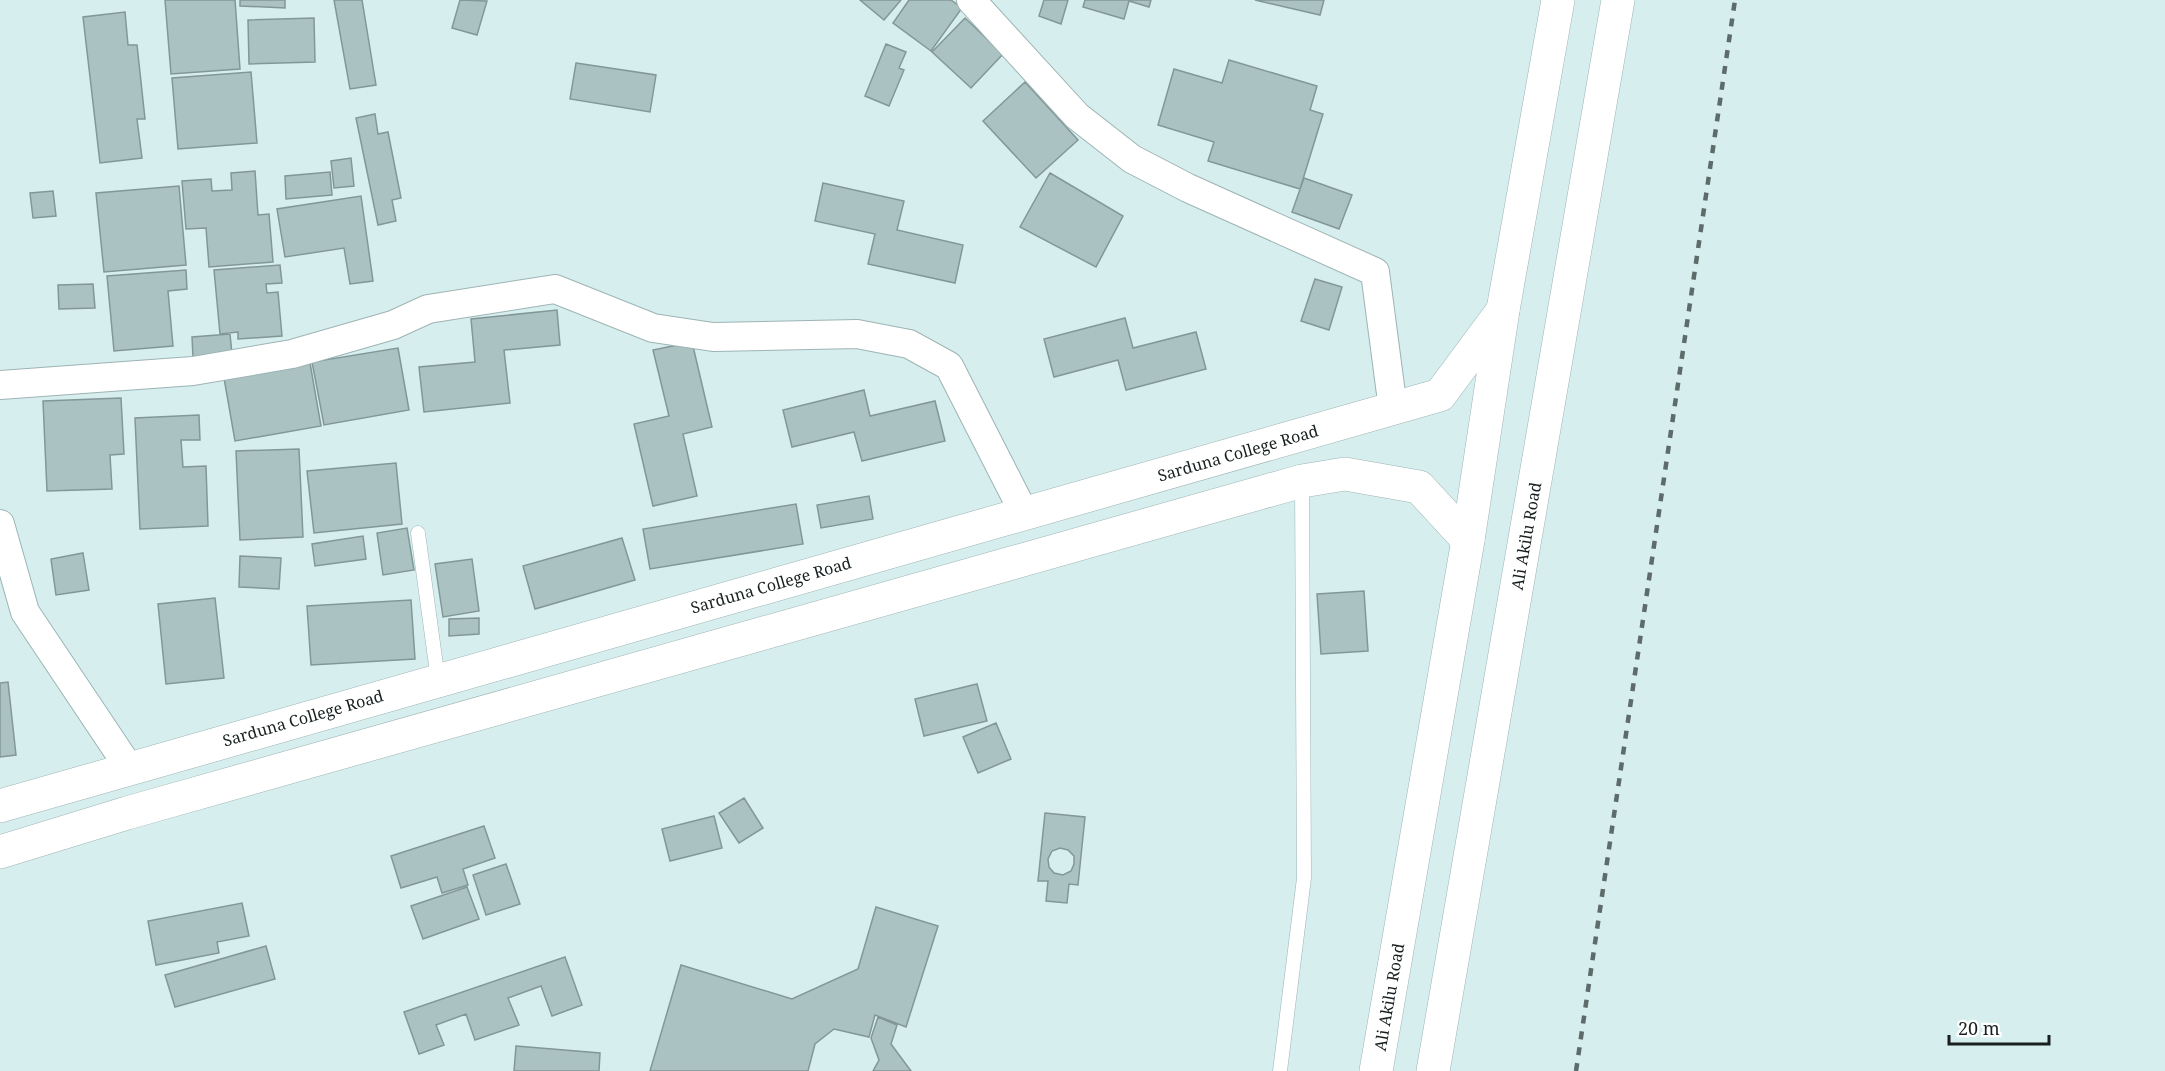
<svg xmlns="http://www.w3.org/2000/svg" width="2165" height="1071" viewBox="0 0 2165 1071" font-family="'Noto Serif',serif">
	<rect width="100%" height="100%" fill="#d7eeee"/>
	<path fill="#abc2c2" stroke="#829898" stroke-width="1.5" fill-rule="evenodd" d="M165 0H235L240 69 171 74Z
		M240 0H285V8L240 6Z
		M334 0H362L376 85 350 89Z
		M460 0 487 1 477 35 452 28Z
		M860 0H901L884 20Z
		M909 0H951L962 8 931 51 893 23Z
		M1044 0H1068L1061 24 1039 16Z
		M1085 0H1151L1149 7 1129 1 1124 19 1083 7Z
		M1255 0H1324L1320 15Z
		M125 12 128 45H137L145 119H137L142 158 100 163 83 17Z
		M314 18 315 62 249 64 248 20Z
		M965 18 1003 54 971 88 932 52Z
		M886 44 906 52 899 68 904 70 889 106 865 96Z
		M1229 60 1317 86 1310 110 1323 114 1300 189 1208 161 1214 142 1158 125 1174 69 1222 83Z
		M576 63 656 75 650 112 570 99Z
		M251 72 257 143 178 149 172 78Z
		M1025 82 1078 140 1036 178 983 121Z
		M375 114 378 134 388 132 401 198 392 200 396 221 378 225 356 118Z
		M351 158 354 186 334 188 331 161Z
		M255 171 258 215 269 214 273 262 209 267 206 228 186 229 182 181 211 179 212 191 232 190 231 173Z
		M330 172 332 195 286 199 285 176Z
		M1050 173 1123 216 1096 267 1020 227Z
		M1304 178 1352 195 1339 229 1292 212Z
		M823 183 904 201 897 230 963 245 955 283 868 264 875 234 815 221Z
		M179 186 186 265 104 272 96 193Z
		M53 191 56 216 33 218 30 193Z
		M361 196 373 281 350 284 344 248 285 257 277 209Z
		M280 265 282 283 266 284 267 293 278 292 282 336 238 339V332L220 334 214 270Z
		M186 270 187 289 168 291 173 346 114 351 107 276Z
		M1315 279 1342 287 1329 330 1301 321Z
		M93 284 95 308 59 309 58 285Z
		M557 310 560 345 504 350 510 403 424 412 419 367 475 362 471 319Z
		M1125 318 1133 348 1196 332 1206 369 1126 390 1118 360 1054 377 1044 339Z
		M230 334 232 354 193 357 192 337Z
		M692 342 712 427 683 434 697 496 653 506 634 424 669 416 653 350Z
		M398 348 409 410 324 425 312 362Z
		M310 363 321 426 235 441 224 378Z
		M864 390 870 416 935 401 945 441 862 461 854 432 792 447 783 410Z
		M121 398 124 454 110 455 112 489 47 491 43 401Z
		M199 415 200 440H181L183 467 206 466 208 526 140 529 135 418Z
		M299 449 303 537 240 540 236 451Z
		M396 463 402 524 314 533 307 471Z
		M869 496 873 519 821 528 817 505Z
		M796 504 803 544 650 569 643 529Z
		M407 528 414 570 383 575 377 533Z
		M363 536 366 559 315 566 312 544Z
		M622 538 635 580 535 609 523 566Z
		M83 553 89 590 56 595 51 559Z
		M240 556 281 558 279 589 239 587Z
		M472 559 479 611 443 617 435 564Z
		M1364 591 1368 651 1321 654 1317 594Z
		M215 598 224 678 166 684 158 604Z
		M411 600 415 659 311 665 307 606Z
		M479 618V634L449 636V619Z
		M8 682 16 755 0 757V683Z
		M977 684 987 721 924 736 915 699Z
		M996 723 1011 759 978 773 963 737Z
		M744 798 763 828 739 843 719 813Z
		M1045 813 1085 817 1078 885 1069 884 1067 903 1046 901 1048 881H1038ZM1060 848 1068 850 1074 856V864L1071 871 1063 875 1054 873 1049 867 1048 859 1052 851Z
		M714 816 722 848 670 861 662 829Z
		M484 826 495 858 463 869 468 885 442 893 437 877 401 888 391 856Z
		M506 864 520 904 486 915 473 875Z
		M467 887 479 919 423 939 411 906Z
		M242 903 249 936 217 942 219 953 156 965 148 921Z
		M876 907 938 926 906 1027 875 1015 869 1037 834 1029 815 1044 808 1071H650L681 965 792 999 858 969Z
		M266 946 275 979 175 1007 165 975Z
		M565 957 582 1005 552 1016 541 986 508 998 519 1025 475 1040 466 1014 436 1025 444 1045 419 1054 404 1012Z
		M878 1017 897 1025 891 1044 911 1071H873L879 1060 871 1038Z
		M516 1046 600 1053 599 1071H514Z"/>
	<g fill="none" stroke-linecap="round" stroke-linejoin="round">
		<defs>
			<path id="lane" d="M418 533 438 680
				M1280 1071 1304 878 1302 481"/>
			<path id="street" d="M971 0 1077 116 1132 159 1188 188 1375 272 1393 409
				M0 385 193 371 292 354 393 325 428 309 555 289 653 328 713 337 857 334 909 344 949 366 1024 513
				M0 524 25 612 130 769"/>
			<path id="secondary" d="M0 806 1440 395 1503 310
				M0 852 127 813 1302 481 1345 474 1419 487 1468 540"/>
			<path id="primary" d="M1376 1071 1468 540 1503 310 1558 0
				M1433 1071 1618 0"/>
		</defs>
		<use href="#lane" stroke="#9eb4b4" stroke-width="15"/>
		<use href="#street" stroke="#9eb4b4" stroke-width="30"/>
		<use href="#secondary" stroke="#9eb4b4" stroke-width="34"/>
		<use href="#primary" stroke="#9eb4b4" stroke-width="34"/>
		<use href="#lane" stroke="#fff" stroke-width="14"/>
		<use href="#street" stroke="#fff" stroke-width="28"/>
		<use href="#secondary" stroke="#fff" stroke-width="33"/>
		<use href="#primary" stroke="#fff" stroke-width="33"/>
		<path stroke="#5d6b6b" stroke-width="4.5" stroke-dasharray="8 8" stroke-linecap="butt" d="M1576 1071 1735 0"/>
	</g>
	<g text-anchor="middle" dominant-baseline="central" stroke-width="6" stroke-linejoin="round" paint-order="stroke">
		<g font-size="16" fill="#171f1f" stroke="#fff">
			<text transform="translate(1238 453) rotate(-16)">Sarduna College Road</text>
			<text transform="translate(1526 536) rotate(-80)">Ali Akilu Road</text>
			<text transform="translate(771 585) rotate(-16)">Sarduna College Road</text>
			<text transform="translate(303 718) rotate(-16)">Sarduna College Road</text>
			<text transform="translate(1389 997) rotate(-80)">Ali Akilu Road</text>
		</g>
	</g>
	<path d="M1949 1035v9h100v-9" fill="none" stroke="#171f1f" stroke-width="3"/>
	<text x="1958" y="1035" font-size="18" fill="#171f1f" stroke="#ffffff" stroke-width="4.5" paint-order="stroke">20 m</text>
</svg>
